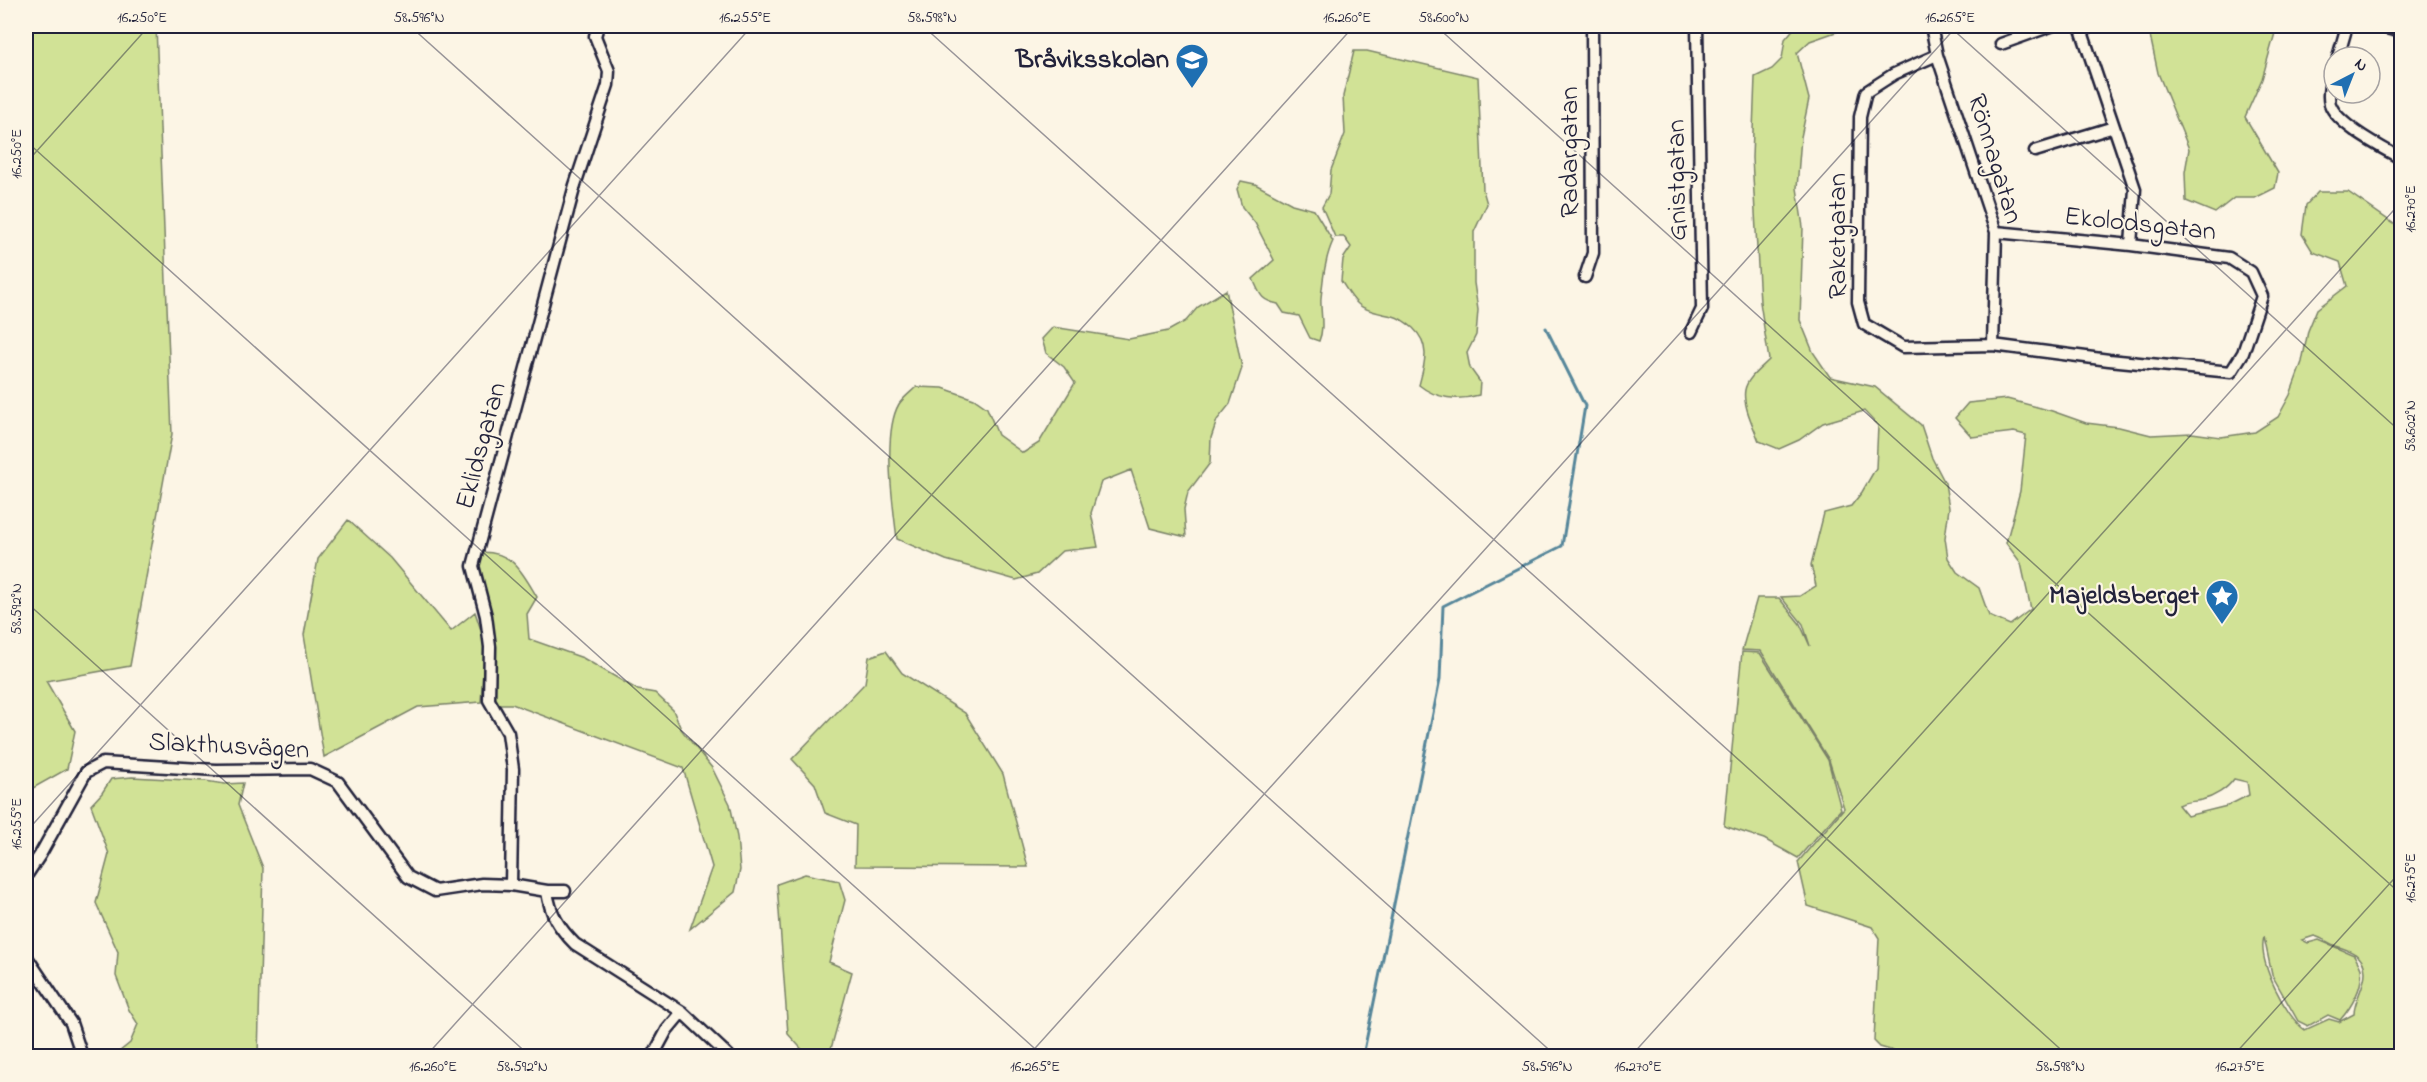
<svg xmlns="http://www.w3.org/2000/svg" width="2427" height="1082" viewBox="0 0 2427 1082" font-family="'Indie Flower',sans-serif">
	<rect width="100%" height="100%" fill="#fcf5e5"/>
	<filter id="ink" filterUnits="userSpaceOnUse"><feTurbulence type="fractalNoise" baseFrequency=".0167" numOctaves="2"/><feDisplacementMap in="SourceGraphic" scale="12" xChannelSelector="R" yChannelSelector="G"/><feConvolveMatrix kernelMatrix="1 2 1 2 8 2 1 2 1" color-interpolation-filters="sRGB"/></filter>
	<g filter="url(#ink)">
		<path fill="#d1e296" stroke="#7a8268" stroke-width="1.5" fill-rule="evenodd" d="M26 26H156L172 434 130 666 46 681 75 731 67 769 26 792Z
			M1796 26H1853L1810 41 1797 53 1809 99 1801 137 1797 188 1803 227 1800 320 1813 352 1830 377 1875 387 1921 425 1932 458 1945 483 1949 508 1945 538 1948 558 1957 572 1979 588 1989 616 2010 625 2031 609 2021 563 2006 543 2020 491 2026 435 2014 432 1972 437 1955 418 1968 403 2007 399 2052 411 2086 423 2119 427 2151 435 2192 433 2221 437 2255 432 2278 417 2290 395 2302 362 2308 331 2317 309 2347 286 2340 262 2313 252 2302 234 2306 205 2318 192H2348L2401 229V268L2399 270 2402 278 2401 1056H1911L1880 1047 1874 1041 1879 938 1872 927 1808 906 1798 862 1844 808 1829 760 1761 651 1742 650 1757 598H1779L1800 624 1810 646 1803 624 1781 597 1800 596 1816 586 1811 565 1824 513 1851 506 1862 492 1876 468 1878 426 1864 411 1823 423 1799 440 1779 449 1759 441C1754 428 1742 404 1745 390 1747 378 1761 368 1769 360L1760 302 1752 158 1755 77 1772 69 1782 59 1785 39ZM2234 779 2247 782 2249 795 2227 806 2187 816 2178 805C2186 801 2193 802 2202 800 2214 797 2227 789 2234 779ZM2314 936C2323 938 2328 943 2336 946 2349 950 2365 955 2365 972 2365 987 2354 1000 2354 1014L2339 1022 2329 1019 2305 1030C2286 1017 2257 961 2264 937L2272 975 2298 1021 2308 1026 2328 1015 2340 1020C2351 1008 2364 986 2361 969 2360 965 2356 959 2354 955L2319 940 2308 943 2302 940Z
			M2148 26H2277L2262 79 2245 117 2278 173 2275 188 2255 198H2234L2215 213 2186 201 2185 172 2189 149 2158 73Z
			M1354 51H1367L1478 77 1483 190 1487 204 1474 232V283L1478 310 1476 335 1467 353 1470 368 1480 382 1479 395C1458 401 1436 399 1419 385 1425 363 1431 345 1413 328 1407 323 1401 318 1393 316 1383 314 1365 311 1358 304 1351 298 1346 288 1341 281L1343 259 1351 247 1344 237H1335L1322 207 1329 194 1331 170 1345 134 1343 96Z
			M1241 181 1255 184 1292 204 1314 210 1333 241C1325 258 1323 279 1321 298 1320 312 1325 327 1319 341L1310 338 1299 316 1284 313 1278 304C1260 300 1260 294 1253 279L1274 260 1255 223 1242 207 1237 189Z
			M1226 290 1242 368 1230 404 1217 420 1211 438 1210 463 1188 492 1184 509 1186 537 1150 528 1131 470 1101 482 1091 513 1098 547 1062 551 1037 574 1016 580 946 560 897 539C893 505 882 433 899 404 903 398 911 392 916 387L943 388 974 399 987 408 998 435 1023 453 1039 443 1075 383 1064 367 1046 353 1042 339 1053 327 1129 339 1168 331 1186 321 1198 307Z
			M348 520 390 558 451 631 475 612 485 642 481 702 418 707 324 757 304 635 318 559Z
			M480 552C513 551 522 572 537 597L527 614 529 639 583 658 638 690 655 693 673 710 681 729 712 768 730 804 737 837 740 870 735 892 690 929 712 867 683 768 512 704H494L475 568Z
			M886 651 902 673 965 713 1003 774 1028 867 855 866 856 825 825 813 815 784 792 759 865 683 869 657Z
			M1742 652 1760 653 1828 760 1841 809 1798 858 1764 839 1724 826Z
			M132 777 205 781 225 784 243 783 238 805 263 868 258 1056H114L130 1043 138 1024 129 1010 116 976 118 952 96 903 109 854 91 805 102 793 111 779Z
			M805 874 839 881 845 900 829 962 852 972 829 1056H808L788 1034 777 884Z"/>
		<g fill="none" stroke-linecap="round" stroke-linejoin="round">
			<path stroke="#57869a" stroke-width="3" d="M1363 1056 1440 679 1443 606 1562 546 1585 406 1546 328"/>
			<defs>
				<path id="minor" d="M1931 26 1937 55 1996 232 1993 345
					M2080 26 2135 189 2131 245
					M2378 26 2402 32
					M2001 44 2051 26
					M1937 55 1894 74 1866 92 1860 117 1858 302 1864 324 1903 347 1993 345 2109 360 2231 372 2243 353 2262 296 2251 272 2229 258 2131 245 1996 232
					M2338 57 2347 26
					M2334 71C2331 81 2327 94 2330 104 2337 125 2383 148 2402 159
					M2035 151 2114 127
					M1585 277 1593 253 1592 26
					M1691 332 1702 309 1697 26
					M26 876 40 855 86 772 103 763 216 770 310 769 338 782 408 877 435 891 482 884 511 885 547 891H565
					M511 885 513 769 508 733 489 700 490 647 486 616 473 566 575 185 608 85 609 71 595 36 598 26
					M547 891C550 914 559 928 575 944L682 1012 729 1056
					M26 956 71 1023 82 1056
					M653 1056 667 1030 682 1012"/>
			</defs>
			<use href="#minor" stroke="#22223b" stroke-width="15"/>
			<use href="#minor" stroke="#fcf5e5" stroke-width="10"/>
		</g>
	</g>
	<path fill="none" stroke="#22223b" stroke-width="1.5" stroke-opacity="0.45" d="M410 26 1556 1056M923 26 2068 1056M1436 26 2402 895M1949 26 2402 433M26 141 1043 1056M26 163 149 26M26 602 530 1056M26 832 752 26M426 1056 1354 26M1028 1056 1957 26M1631 1056 2402 201M2233 1056 2402 870"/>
	<defs>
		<symbol id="school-pin" viewBox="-11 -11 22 30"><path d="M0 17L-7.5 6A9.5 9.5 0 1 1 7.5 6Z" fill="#1f6fb2" stroke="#fcf5e5"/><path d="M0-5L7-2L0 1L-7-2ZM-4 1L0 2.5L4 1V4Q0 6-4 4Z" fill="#fff"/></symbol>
		<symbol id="sight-pin" viewBox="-11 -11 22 30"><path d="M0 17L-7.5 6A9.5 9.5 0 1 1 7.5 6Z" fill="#1f6fb2" stroke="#fcf5e5"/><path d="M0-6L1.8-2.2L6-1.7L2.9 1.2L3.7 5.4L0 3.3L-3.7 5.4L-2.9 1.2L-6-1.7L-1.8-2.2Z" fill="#fff"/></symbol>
	</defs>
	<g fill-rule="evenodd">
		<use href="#school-pin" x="1173" y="41" width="38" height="52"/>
		<use href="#sight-pin" x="2203" y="577" width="38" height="52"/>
	</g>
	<g text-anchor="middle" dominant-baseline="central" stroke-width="4.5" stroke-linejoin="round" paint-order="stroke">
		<g font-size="27" font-weight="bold" fill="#22223b" stroke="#fcf5e5" text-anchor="end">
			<text x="1169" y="60">Bråviksskolan</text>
			<text x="2199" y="596">Majeldsberget</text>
		</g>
		<g font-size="27" fill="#22223b" stroke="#fcf5e5">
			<text transform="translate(1570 152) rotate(-90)">Radargatan</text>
			<text transform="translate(1994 159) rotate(73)">Rönnagatan</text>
			<text transform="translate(1678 180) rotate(-91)">Gnistgatan</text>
			<text transform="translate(2140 225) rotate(6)">Ekolodsgatan</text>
			<text transform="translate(1838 236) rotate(-90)">Raketgatan</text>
			<text transform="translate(482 446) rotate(-75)">Eklidsgatan</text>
			<text transform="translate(229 747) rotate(3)">Slakthusvägen</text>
		</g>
	</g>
	<rect width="2427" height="1082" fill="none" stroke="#fcf5e5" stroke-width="66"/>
	<g transform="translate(2352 75) rotate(42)"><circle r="28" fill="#fcf5e5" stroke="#a5a1a1" stroke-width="1.5"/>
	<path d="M0-4.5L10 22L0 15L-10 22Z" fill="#1f6fb2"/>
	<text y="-9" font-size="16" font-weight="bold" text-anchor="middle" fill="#22223b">N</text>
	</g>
	<rect x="33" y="33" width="2361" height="1016" fill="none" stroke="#22223b" stroke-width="2"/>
	<g font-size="15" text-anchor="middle" fill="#22223b">
		<text x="142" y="22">16.250°E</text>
		<text x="419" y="22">58.596°N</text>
		<text x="745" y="22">16.255°E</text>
		<text x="932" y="22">58.598°N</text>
		<text x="1347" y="22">16.260°E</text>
		<text x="1444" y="22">58.600°N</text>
		<text x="1950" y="22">16.265°E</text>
		<text transform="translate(16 154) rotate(-90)" y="5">16.250°E</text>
		<text transform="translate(2410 209) rotate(-90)" y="5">16.270°E</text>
		<text transform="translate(2410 426) rotate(-90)" y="5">58.602°N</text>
		<text transform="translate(16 609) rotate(-90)" y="5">58.592°N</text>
		<text transform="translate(16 824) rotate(-90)" y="5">16.255°E</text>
		<text transform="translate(2410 878) rotate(-90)" y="5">16.275°E</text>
		<text x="433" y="1071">16.260°E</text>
		<text x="522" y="1071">58.592°N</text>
		<text x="1035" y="1071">16.265°E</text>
		<text x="1547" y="1071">58.596°N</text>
		<text x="1638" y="1071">16.270°E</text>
		<text x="2060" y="1071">58.598°N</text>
		<text x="2240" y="1071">16.275°E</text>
	</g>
</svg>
